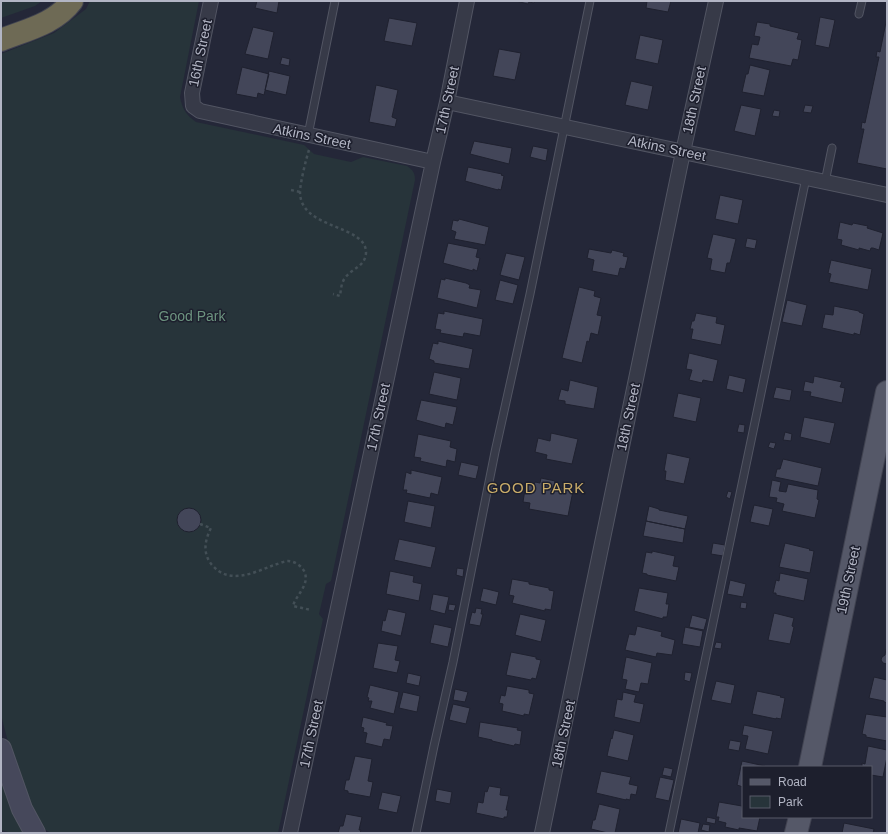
<svg xmlns="http://www.w3.org/2000/svg" width="888" height="834" viewBox="0 0 888 834" font-family="Arial,sans-serif">
	<rect width="100%" height="100%" fill="#242738"/>
	<path fill="#27343a" d="M1 1H42L35 6 1 18Z
		M90 1H199L180 97C182 108 186 115 196 122L304 145 314 154 351 162 363 157 407 166C413 170 415 173 415 180L331 581 326 584 319 614 323 619 278 833H51L44 829 38 822C24 787 9 752 1 714V54L54 33 86 9Z
		M1 774 22 830V832H8L1 830Z"/>
	<path fill="#434659" stroke="#1f212f" d="M257 1H279L277 13 255 8Z
		M516 1H535L534 3 529 2 528 4Z
		M647 1H671L668 12 646 8Z
		M820 17 835 20 829 48 815 45Z
		M887 17V169L857 163 864 129H861L862 122 865 123 879 57H876L877 51 880 52Z
		M389 18 417 23 412 46 384 41Z
		M757 22 770 24V26L799 33 797 39 802 40 798 60 793 59 791 66 749 58 752 44 758 45 760 37 754 36Z
		M253 27 274 32 268 59 245 54Z
		M640 35 663 40 658 64 635 59Z
		M499 49 521 53 515 80 493 76Z
		M282 57 290 59 289 66 280 64Z
		M750 65 770 70 764 96 742 92 746 74H748Z
		M242 67 269 74 264 95 258 93 257 98 236 94Z
		M269 71 290 76 286 95 265 90Z
		M631 81 653 86 648 110 625 105Z
		M376 85 398 90 392 117 397 119 395 127 369 122Z
		M741 105 761 109 755 136 734 131Z
		M805 105 813 106 811 113 803 112Z
		M774 110 780 111 779 117 772 116Z
		M474 141 512 148 509 164 470 154Z
		M533 146 548 149 546 161 530 157Z
		M468 167 502 174 501 175 504 176 501 190 498 189V190L465 181Z
		M720 195 743 200 738 224 715 219Z
		M459 219 489 227 485 245 454 239 456 232 451 230 453 220 458 221Z
		M840 222 852 225 853 223 868 226 867 228 883 233 879 250 873 248H871L870 251 859 248V250L841 245 842 240 837 239Z
		M713 234 736 239 730 263H727L725 273 710 270 712 259 707 258Z
		M747 238 757 240 755 249 745 247Z
		M448 243 478 249 476 257 480 258 477 271 473 269V271L443 263Z
		M589 249 611 253 612 250 624 253 623 256 628 257 625 269 620 268 618 276 592 271 594 260 587 258Z
		M506 253 525 257 519 280 500 275Z
		M831 260 872 269 868 290 829 282 831 274 828 273Z
		M445 278 466 283 470 285 469 288 481 290 477 308 437 298 441 279 445 280Z
		M500 280 518 285 513 304 495 300Z
		M579 287 595 291 594 296 601 298 597 315 602 316 598 335 591 333 589 342 587 341 582 363 562 358Z
		M787 300 807 305 802 326 782 322Z
		M834 306 859 311V312L864 314 860 335 854 333V335L822 328 825 314 833 315Z
		M444 311 483 319 480 336 464 333 463 337 440 333 441 330 435 329 438 313 444 314Z
		M696 313 717 317 716 323 725 325 721 345 691 339 693 329H690L692 321H694Z
		M438 341 473 349 469 369 434 363V361L429 359 433 343 438 344Z
		M689 353 718 360 713 382 703 380 702 383 689 380 692 370 686 369Z
		M434 372 461 378 457 400 429 394Z
		M729 375 746 379 743 393 726 389Z
		M814 376 842 382 840 387 845 388 842 403 810 396 811 392 803 391 805 381 813 383Z
		M570 380 598 387 594 409 565 404V401L558 400 561 389 568 391Z
		M776 387 792 390 790 401 773 398Z
		M678 393 701 398 696 422 673 417Z
		M421 400 457 407 453 425 446 423 445 428 416 420Z
		M804 417 835 423 830 444 800 437Z
		M739 424 745 425 744 433 737 432Z
		M785 432 792 434 791 441 783 440Z
		M551 433 578 439 572 464 546 459 547 455 535 452 538 438 550 441Z
		M418 434 451 441 450 447 457 449 455 462 447 460 446 467 420 461 421 458 414 457Z
		M770 442 776 443 774 449 768 447Z
		M667 453 690 458 684 484 665 480 666 471H664Z
		M783 459 822 468 818 486 775 477 777 469H780Z
		M461 462 479 466 476 479 458 475Z
		M411 470 442 477 438 495 431 493 430 498 406 493 407 490H403L406 472 411 474Z
		M541 478 555 481 554 486 573 491 568 516 529 509 530 503 523 502 526 483 534 485 535 482 540 483Z
		M772 480 781 482 779 491 786 492 788 484 818 490 817 499 819 500 815 518 782 511 784 504 776 502 777 498 769 497Z
		M728 491 732 492 730 499 726 497Z
		M408 501 435 506 431 528 404 522Z
		M754 505 773 509 769 526 750 522Z
		M649 506 659 509V510L688 516 685 529 646 521Z
		M177 520a12 12 0 1 1 24 0a12 12 0 1 1-24 0Z
		M646 521 685 529 683 543 643 536Z
		M399 539 436 547 431 568 394 560Z
		M713 543 725 545 723 556 711 554Z
		M785 543 810 549 809 550 814 551 810 573 779 567Z
		M652 551 675 556 673 566 679 567 676 581 647 575V574L642 573 646 552 652 553Z
		M457 568 464 569 463 577 456 575Z
		M390 571 414 576 413 582 422 584 419 601 386 594Z
		M780 573 808 579 804 601 776 595V593H773L776 580 779 581Z
		M512 579 529 582V584L549 588V590L554 591 551 610 545 609V611L512 603 514 596 509 595Z
		M730 580 746 584 743 597 727 594Z
		M483 588 499 592 496 605 480 601Z
		M639 588 668 593 666 604H669L667 617H663V619L634 611Z
		M433 594 449 597 445 614 430 610Z
		M741 602 747 603 746 609 740 608Z
		M449 604 456 605 454 611 448 610Z
		M476 608 482 609 481 614H483L480 626 469 624 472 612 475 613Z
		M388 609 406 613 401 636 381 631 383 620 385 621Z
		M774 613 794 618 792 626 794 627 790 644 768 640Z
		M520 614 546 620 541 642 515 635Z
		M692 615 707 619 704 630 689 627Z
		M434 624 452 628 448 647 430 643Z
		M637 626 662 632 661 636 675 640 672 655 657 653 656 657 625 650 629 634 635 635Z
		M685 627 703 631 700 647 682 644Z
		M716 642 722 643 721 649 714 648Z
		M378 643 398 646 395 660 400 661 397 673 373 668Z
		M886 649H887V664L883 663 881 660 882 657 885 655Z
		M511 652 536 657V659L541 660 536 679 532 678 531 680 506 675Z
		M626 657 652 663 648 684 641 683 639 692 625 689 627 680 622 679Z
		M685 672 692 673 690 682 684 680Z
		M408 673 421 676 419 686 406 683Z
		M874 677 887 680V703L884 702V701L869 698Z
		M716 681 735 685 731 704 711 700Z
		M370 685 399 692 394 714 370 708 372 701H368L369 698 367 697Z
		M507 686 529 690V693L534 694 529 715 524 714V716L502 711 503 704 499 703 501 695 505 696Z
		M455 689 468 692 465 702 453 700Z
		M757 691 781 696 780 697 785 698 781 719 776 718V719L752 714Z
		M403 692 420 696 417 712 399 708Z
		M623 692 636 695 634 702 644 704 640 723 614 717 617 699 622 700Z
		M453 704 470 708 466 724 449 720Z
		M866 714 887 717V741L866 737V735L862 734Z
		M363 717 387 723 386 725 393 726 390 740 384 739 382 747 365 743 367 733 363 732 364 728 361 727Z
		M480 722 518 728 517 730 522 731 520 745 515 744 514 746 492 741V740L478 737Z
		M744 725 773 731 768 754 745 749 748 736 742 735Z
		M614 730 634 735 628 761 607 756 611 738 612 739Z
		M730 740 741 742 739 751 728 749Z
		M868 746 887 750V757L883 777 871 775V767H862V763L865 764Z
		M355 756 372 759 368 781 373 782 370 797 348 793V791L344 790 346 780H349Z
		M742 761 765 766 743 767V787L737 785Z
		M664 767 673 769 671 777 662 775Z
		M601 771 631 777 629 784 638 786 636 795 631 794 630 800 626 799V800L596 793Z
		M660 777 674 780 669 801 655 798Z
		M489 786 501 788 500 795 509 796 506 810H508L507 817H504V819L476 813 478 802 483 803 485 791 487 792Z
		M437 789 452 792 450 804 435 801Z
		M382 792 401 796 397 813 378 809Z
		M719 802 742 806 743 817H760L757 831 739 828V830L725 827 726 823 718 821 719 817H716Z
		M599 804 620 809 615 833H608L591 829 593 820H595Z
		M346 814 362 817 359 830H361L360 833H338L340 826H343Z
		M707 817 716 819 715 824 706 822Z
		M681 819 700 823 698 833H678Z
		M844 823 874 829 873 833H842Z
		M703 824 710 825 709 832 701 830Z"/>
	<g fill="none" stroke-linecap="round" stroke-linejoin="round">
		<defs>
			<path id="service" d="M859 14 862 1
				M308 135 335 1
				M825 182 832 148
				M416 833 434 746 453 662 495 452 530 294 590 1
				M669 833 806 178"/>
			<path id="minor" d="M211 1 192 93 193 106 200 111 433 162
				M447 102 887 195
				M290 833 433 162 447 102 467 1
				M542 833 683 152 716 1"/>
			<path id="secondary" d="M1 749 22 809 35 833"/>
			<path id="primary" d="M810 767 887 392
				M796 833 800 817"/>
			<path id="motorway" d="M1 40C26 30 55 24 72 1"/>
		</defs>
		<use href="#service" stroke="#525563" stroke-width="9"/>
		<use href="#minor" stroke="#525563" stroke-width="16"/>
		<use href="#secondary" stroke="#525563" stroke-width="22"/>
		<use href="#primary" stroke="#414351" stroke-width="24"/>
		<use href="#motorway" stroke="#3f4250" stroke-width="24"/>
		<path stroke="#434f56" stroke-width="2.5" stroke-dasharray="3 3" stroke-linecap="butt" d="M309 150C306 159 300 184 300 192 300 230 367 224 366 253 365 267 352 268 345 278 341 283 341 290 340 296L333 294
			M291 190 300 192
			M200 524 211 528C205 540 202 553 212 565 229 585 253 573 274 565 278 564 284 561 288 561 295 561 303 567 305 573 309 586 296 595 293 606L311 610"/>
		<use href="#service" stroke="#373a48" stroke-width="7"/>
		<use href="#minor" stroke="#373a48" stroke-width="14"/>
		<use href="#secondary" stroke="#46485b" stroke-width="20"/>
		<use href="#primary" stroke="#555868" stroke-width="22"/>
		<use href="#motorway" stroke="#6e6a55" stroke-width="22"/>
	</g>
	<g text-anchor="middle" dominant-baseline="central" stroke-width="3" stroke-linejoin="round" paint-order="stroke">
		<g font-size="14" fill="#b2b5c4" stroke="#1d1f2d">
			<text transform="translate(200 53) rotate(-78)">16th Street</text>
			<text transform="translate(447 100) rotate(-78)">17th Street</text>
			<text transform="translate(694 100) rotate(-78)">18th Street</text>
			<text transform="translate(312 136) rotate(12)">Atkins Street</text>
			<text transform="translate(667 148) rotate(12)">Atkins Street</text>
			<text transform="translate(378 417) rotate(-78)">17th Street</text>
			<text transform="translate(628 417) rotate(-78)">18th Street</text>
			<text transform="translate(848 580) rotate(-78)">19th Street</text>
			<text transform="translate(311 734) rotate(-78)">17th Street</text>
			<text transform="translate(563 734) rotate(-78)">18th Street</text>
		</g>
		<g font-size="14" fill="#6c937f" stroke="#1d1f2d">
			<text x="192" y="316">Good Park</text>
		</g>
		<g font-size="15" letter-spacing="1" fill="#c9ac69" stroke="#1d1f2d">
			<text x="536" y="487">GOOD PARK</text>
		</g>
	</g>
	<rect width="888" height="834" fill="none" stroke="#b2b5c4" stroke-width="4"/>
	<rect x="742" y="766" width="130" height="52" fill="#1d1f2d" stroke="#595b69"/>
	<rect x="750" y="779" width="20" height="6" fill="#555868" stroke="#595b69"/>
	<text x="778" y="786" font-size="12" fill="#b2b5c4">Road</text>
	<rect x="750" y="796" width="20" height="12" fill="#27343a" stroke="#595b69"/>
	<text x="778" y="806" font-size="12" fill="#b2b5c4">Park</text>
</svg>
